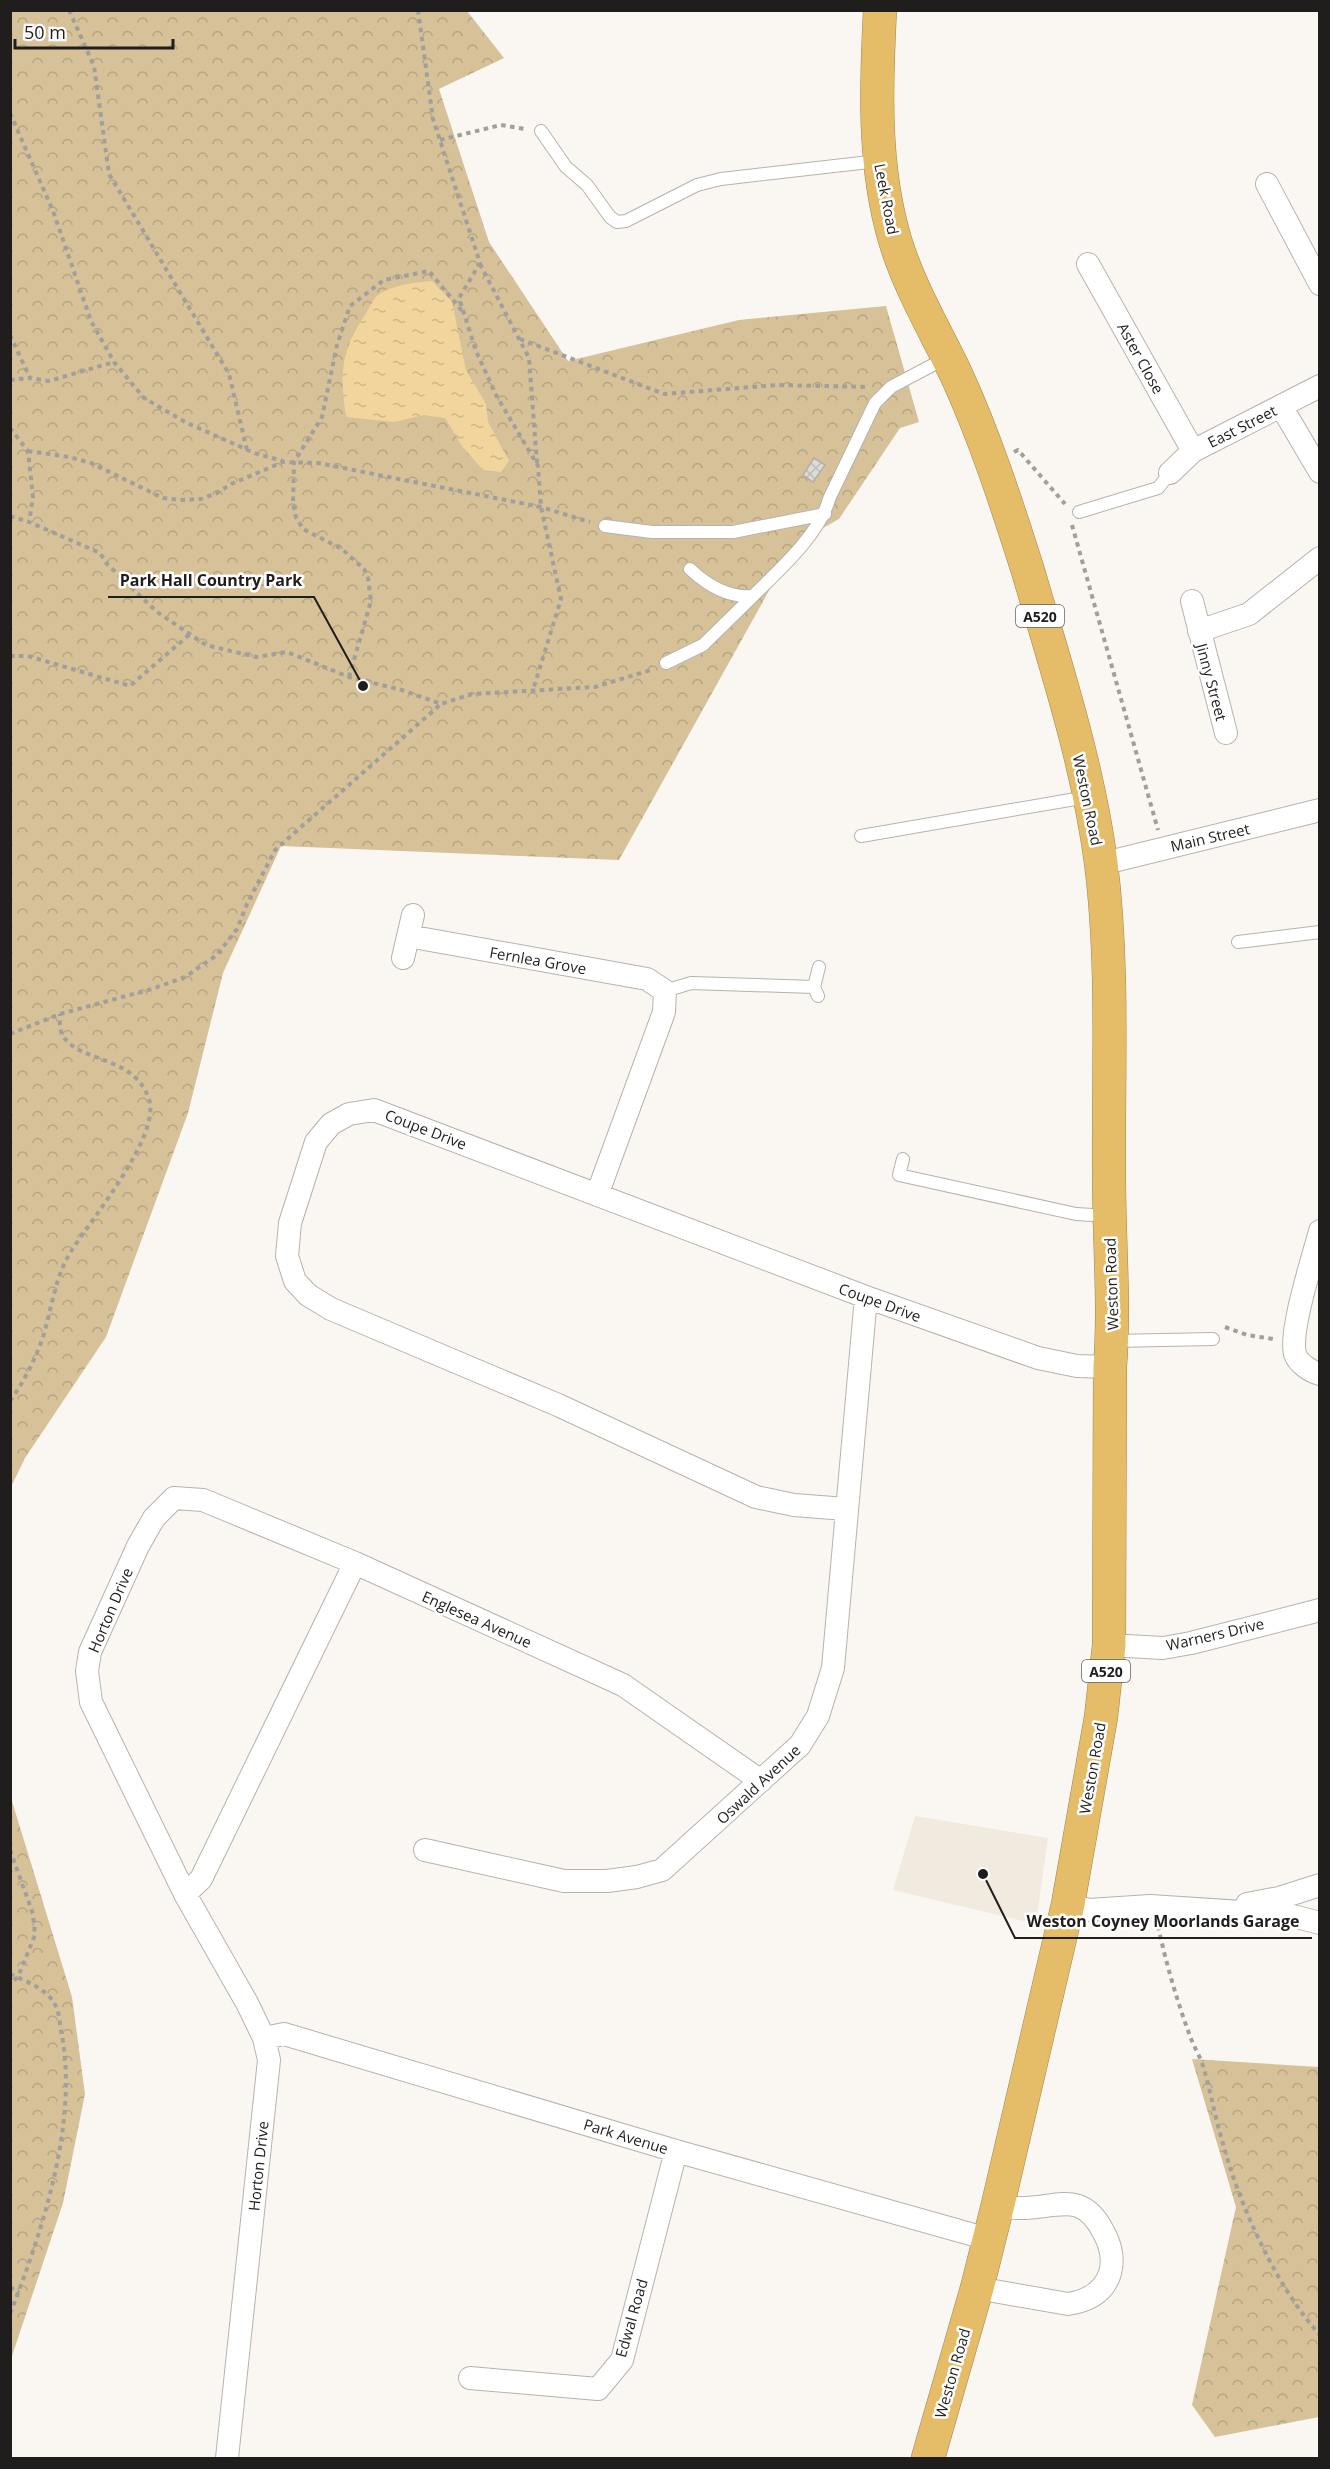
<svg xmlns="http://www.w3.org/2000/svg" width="1330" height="2469" viewBox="0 0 1330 2469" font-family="'Open Sans',sans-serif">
	<defs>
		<pattern id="park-crowns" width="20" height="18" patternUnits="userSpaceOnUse" patternTransform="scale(1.5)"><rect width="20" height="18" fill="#d6c198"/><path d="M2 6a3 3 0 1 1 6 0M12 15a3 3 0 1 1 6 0" fill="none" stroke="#b7a582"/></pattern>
		<pattern id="water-ripples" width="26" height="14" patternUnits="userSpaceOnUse" patternTransform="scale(1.5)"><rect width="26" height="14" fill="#f1d59c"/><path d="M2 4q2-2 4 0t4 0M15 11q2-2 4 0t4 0" fill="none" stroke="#ceb686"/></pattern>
		<pattern id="building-cross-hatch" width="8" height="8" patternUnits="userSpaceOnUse" patternTransform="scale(1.5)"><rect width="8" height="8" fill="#dedcd7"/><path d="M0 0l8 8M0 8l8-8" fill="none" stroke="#bebcb8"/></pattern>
	</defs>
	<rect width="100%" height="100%" fill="#faf7f2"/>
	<path fill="#f1ebdf" d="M915 1816 1048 1838 1036 1924 893 1890Z"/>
	<path fill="url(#park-crowns)" d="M11 11H467L504 58 439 89 489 242 568 361 739 320 886 306 919 422 900 428 839 519 795 544 619 860 281 846 223 973 188 1113 106 1337 25 1458 11 1487Z
		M11 1798 72 1997 85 2094 63 2203 11 2359Z
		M1192 2059 1319 2067V2417L1215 2437 1192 2405 1236 2207Z"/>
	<path fill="url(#water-ripples)" d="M432 281 452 302 466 370 486 404 488 422 509 461 501 472 483 470 462 446 445 418 424 415 394 422 346 417C340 373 340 352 365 315 369 309 373 299 378 295 392 285 415 282 432 281Z"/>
	<path fill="url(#building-cross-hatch)" stroke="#b1afaa" stroke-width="1.5" d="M814 458 825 465 813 482 803 475Z"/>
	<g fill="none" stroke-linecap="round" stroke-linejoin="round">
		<defs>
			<path id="lane" d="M541 131 566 167 587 185 610 217 617 222 626 221 697 185 721 179 878 161
				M1079 512 1158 488 1170 473
				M605 526 652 532H733L825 514
				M690 569C708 586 728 598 753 596 778 571 820 534 829 499L875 403 891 387 946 358
				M666 663 703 645 753 596
				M861 836 1087 797
				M1238 942 1320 932
				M665 991 691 983 814 987
				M818 996 814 987 819 967
				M903 1159 899 1175 1076 1214 1109 1216
				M1113 1341 1213 1339"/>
			<path id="street" d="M1267 184 1320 284
				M1088 264 1193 451
				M1281 406 1320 472
				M1170 473 1193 451 1320 386
				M1192 601 1226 733
				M1199 631 1249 614 1320 558
				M1101 864 1320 810
				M408 936 647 979 665 991 664 1012 597 1195
				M403 958 413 915
				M1320 1231C1313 1258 1289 1331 1295 1354 1298 1363 1311 1372 1320 1374
				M846 1509 794 1505 756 1497 558 1405 331 1309 308 1295 295 1281 287 1256 290 1223 316 1142 331 1124 349 1114 374 1110 866 1297 1038 1358 1077 1366 1110 1367
				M1109 1645 1163 1648 1191 1643 1320 1610
				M425 1850 564 1881H607L637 1877 662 1870 800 1745 818 1716 833 1668 866 1297
				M185 1894 201 1879 355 1563
				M1068 1904 1089 1910 1150 1906 1289 1915 1320 1923
				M1247 1904 1279 1898 1320 1885
				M264 2038 284 2034 676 2151 988 2239
				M977 2288 1068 2304C1087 2301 1104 2293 1110 2273 1114 2259 1111 2246 1104 2233 1081 2187 1055 2210 1016 2208 1010 2208 1004 2205 998 2204
				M470 2378 598 2389 622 2360 676 2151
				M227 2458 269 2060 264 2038 247 2003 185 1894 91 1702 87 1671 90 1652 138 1546 154 1518 174 1498 203 1500 355 1563 623 1685 761 1781"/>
			<path id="highway" d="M880 10C876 87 873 166 895 240 909 287 935 330 956 374 985 437 1007 505 1028 571 1056 667 1088 764 1101 863 1114 967 1108 1073 1109 1178 1109 1241 1115 1305 1110 1367L1109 1645 1101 1717 1068 1904 998 2204 977 2288 928 2458"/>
		</defs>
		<use href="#lane" stroke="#b6b3af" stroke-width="14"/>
		<use href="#street" stroke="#b6b3af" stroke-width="24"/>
		<use href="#highway" stroke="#a0854d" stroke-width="34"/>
		<path stroke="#a19f9b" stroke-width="4" stroke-dasharray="4.5 4.5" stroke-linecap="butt" d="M69 10 94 66 109 174 229 374 247 450
			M418 10 433 119 480 263 459 298 476 351 496 395 538 466 541 507 561 599 533 690
			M10 113 53 211 91 321 114 362 144 398 187 423 257 454 283 461
			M440 140 501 125 525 129
			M480 264 529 358 537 463
			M10 335 30 378 49 381 114 362
			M520 339 664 394 778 385 869 387
			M10 380 30 378
			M10 428 28 451 33 497 29 522
			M28 451 69 457 91 463 163 498 180 500 201 499 217 493 231 484 283 462 318 463 541 507 590 522
			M1014 452 1018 450 1065 504
			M10 516 29 522 100 553 107 564 157 612 206 645 256 657 287 652 349 677 402 690 441 704 472 694 595 687 654 669
			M1072 525 1158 830
			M10 656H28L130 686 190 634
			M349 677 371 601 368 578 364 569 342 549 303 529 296 517 293 503 294 462 322 417 337 345 350 306 384 280 429 271 462 311
			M10 1034 60 1014 152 989 185 977 217 955 237 929 247 904 275 850 441 704
			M1225 1327 1247 1335 1273 1339
			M10 1401C23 1383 34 1362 42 1340 52 1310 54 1277 72 1250 92 1218 161 1136 149 1099 134 1055 80 1063 63 1036 59 1030 60 1021 60 1014
			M10 1850 33 1914 35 1935 18 1977 10 1983
			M1158 1926C1166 1963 1177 2001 1190 2036 1194 2047 1201 2058 1204 2069 1211 2093 1215 2117 1222 2140 1238 2202 1276 2287 1320 2335
			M10 1974C28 1982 50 1990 57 2009 60 2017 60 2028 62 2036 78 2124 42 2232 10 2314
			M10 2287 19 2293"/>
		<use href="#lane" stroke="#fff" stroke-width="12"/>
		<use href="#street" stroke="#fff" stroke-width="22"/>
		<use href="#highway" stroke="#e5bd68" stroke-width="33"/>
	</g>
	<g text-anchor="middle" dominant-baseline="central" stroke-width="5" stroke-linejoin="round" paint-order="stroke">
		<g fill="#fff" stroke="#626260" stroke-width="1.5">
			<rect x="1016" y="605" width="48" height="22" rx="4.5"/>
			<rect x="1082" y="1660" width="48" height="22" rx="4.5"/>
		</g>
		<g font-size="14" font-weight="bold" fill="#1f1e1c">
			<text x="1040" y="616">A520</text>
			<text x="1106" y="1671">A520</text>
		</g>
		<g font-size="15" fill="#1f1e1c" stroke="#fff">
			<text transform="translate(887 199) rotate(79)">Leek Road</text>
			<text transform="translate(1141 358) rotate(61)">Aster Close</text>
			<text transform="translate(1242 426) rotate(-27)">East Street</text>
			<text transform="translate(1212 682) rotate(75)">Jinny Street</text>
			<text transform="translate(1088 800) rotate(78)">Weston Road</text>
			<text transform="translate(1210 837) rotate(-13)">Main Street</text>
			<text transform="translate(538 960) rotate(10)">Fernlea Grove</text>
			<text transform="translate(426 1129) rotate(21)">Coupe Drive</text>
			<text transform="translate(1111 1284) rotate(-92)">Weston Road</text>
			<text transform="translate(880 1302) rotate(20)">Coupe Drive</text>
			<text transform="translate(110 1610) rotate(-67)">Horton Drive</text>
			<text transform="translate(477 1619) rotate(24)">Englesea Avenue</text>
			<text transform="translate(1215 1634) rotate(-13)">Warners Drive</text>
			<text transform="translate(1092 1768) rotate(-80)">Weston Road</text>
			<text transform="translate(758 1784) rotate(-43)">Oswald Avenue</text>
			<text transform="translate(626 2136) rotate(17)">Park Avenue</text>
			<text transform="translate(258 2166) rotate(-84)">Horton Drive</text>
			<text transform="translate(631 2318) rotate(-74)">Edwal Road</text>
			<text transform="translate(952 2373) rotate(-74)">Weston Road</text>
		</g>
	</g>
	<path fill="none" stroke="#1f1e1c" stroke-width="2" d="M363 686L314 597H108M983 1874L1015 1938H1312"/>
	<g fill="#1f1e1c" stroke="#fff" stroke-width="2">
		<circle cx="363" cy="686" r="6"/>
		<circle cx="983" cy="1874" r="6"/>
	</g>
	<g font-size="16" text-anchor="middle" font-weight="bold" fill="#1f1e1c" stroke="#fff" stroke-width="5" stroke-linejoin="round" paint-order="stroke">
		<text x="211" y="586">Park Hall Country Park</text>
		<text x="1163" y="1927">Weston Coyney Moorlands Garage</text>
	</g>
	<rect width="1330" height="2469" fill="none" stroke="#1f1e1c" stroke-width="24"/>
	<path d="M15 39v9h158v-9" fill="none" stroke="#1f1e1c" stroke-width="3"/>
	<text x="24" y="39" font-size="18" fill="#1f1e1c" stroke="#ffffff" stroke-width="4.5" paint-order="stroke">50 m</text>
</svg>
